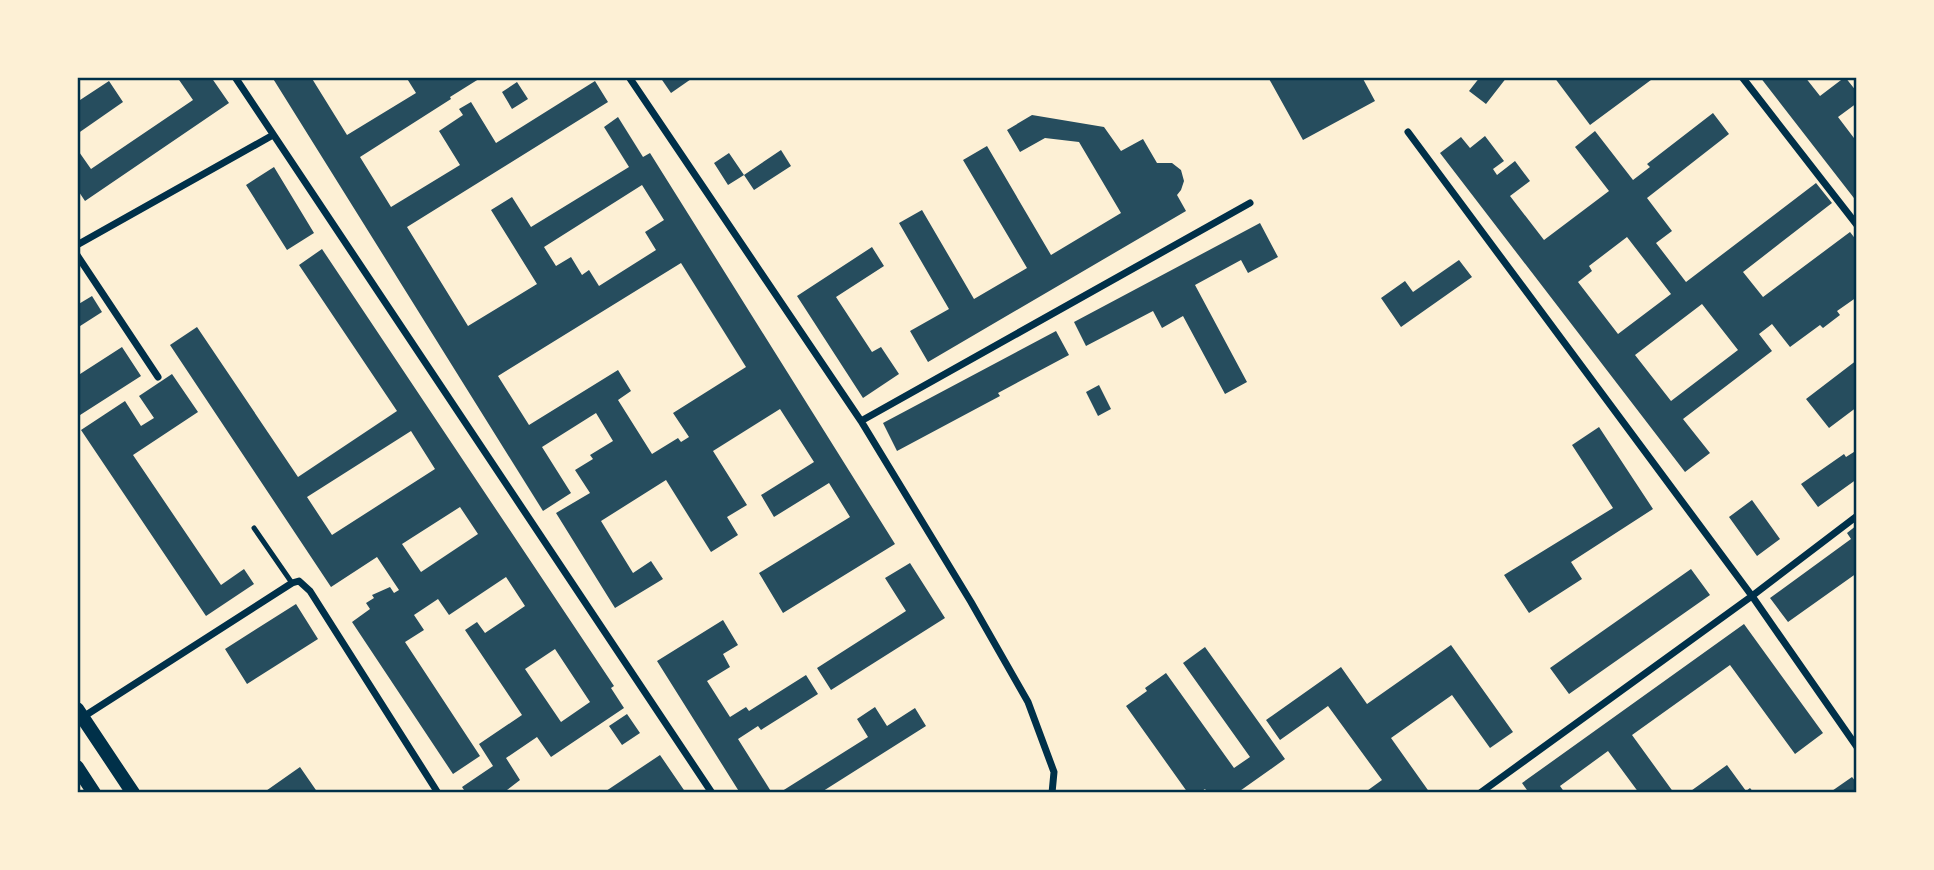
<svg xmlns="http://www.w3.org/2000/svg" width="1934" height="870" viewBox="0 0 1934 870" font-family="Ubuntu,sans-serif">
	<rect width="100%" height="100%" fill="#fdf0d5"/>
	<path fill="#264d5e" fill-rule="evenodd" d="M177 77H211L229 103 85 201 77 189V149L91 169 193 100Z
		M272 77H311L347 135 416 93 406 77H482L450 97 451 99 360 157 391 207 460 165 439 131 463 115 459 109 471 102 496 143 595 81 608 102 407 227 468 326 537 284 491 210 512 197 531 227 629 167 604 127 618 117 643 157 650 153 895 544 783 613 759 573 850 517 829 483 774 517 761 495 814 462 780 409 713 451 747 505 727 517 738 535 711 552 666 480 601 521 633 573 651 561 663 579 615 608 556 513 590 493 575 470 593 459 590 455 613 441 596 413 542 447 571 493 543 511ZM642 185 664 220 645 232 656 250 599 286 589 270 582 275 571 257 556 266 544 247ZM681 263 746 367 673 413 689 437 681 442 678 438 652 454 618 400 631 391 618 370 529 425 498 376Z
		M660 77H694L671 93Z
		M1268 77H1362L1375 101 1303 140Z
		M1480 77H1507L1486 104 1469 91Z
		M1554 77H1655L1590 125Z
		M1760 77H1805L1820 96 1845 77 1857 92V103L1838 117 1857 142V202Z
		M109 81 123 102 77 134V102Z
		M517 82 528 99 512 109 502 92Z
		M1713 113 1729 134 1647 198 1672 231 1656 243 1686 282 1816 183 1832 203 1743 272 1763 297 1850 232 1857 241V297L1837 311 1840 315 1823 328 1820 325 1790 347 1772 324 1759 334 1772 351 1683 419 1710 453 1685 472 1440 153 1461 137 1470 148 1485 136 1504 161 1493 169 1497 175 1515 161 1530 181 1510 196 1544 240 1609 191 1575 147 1595 131 1633 180 1650 167 1647 164ZM1627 237 1671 294 1618 334 1578 282 1592 271 1589 266ZM1702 304 1738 350 1671 401 1635 355Z
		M1032 115 1104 127 1121 151 1143 139 1157 163H1172L1181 170 1184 181 1181 190 1177 195 1186 211 928 362 910 331 949 309 899 223 922 210 974 299 1027 268 963 160 987 146 1051 255 1121 213 1079 142 1045 138 1020 152 1007 130Z
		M781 150 791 166 754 190 744 175 728 185 714 163 729 153 744 175Z
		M274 167 314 233 287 250 246 185Z
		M1260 223 1278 257 1248 273 1241 260 1195 285 1247 382 1225 394 1183 316 1162 328 1153 311 1086 346 1074 322Z
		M872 247 884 266 836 297 872 352 881 347 899 374 863 398 797 296Z
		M322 249 614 686 611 688 624 708 551 757 537 737 506 758 520 780 503 793H466L462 787 493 766 479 744 522 715 465 630 477 622 485 633 525 606 506 577 449 615 438 599 414 615 424 630 405 642 480 756 453 774 352 622 370 609 366 603 374 598 372 595 390 587 394 593 399 590 377 557 331 587 170 345 197 327 298 477 397 411 299 265ZM411 431 435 469 332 535 307 497ZM460 507 478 534 421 572 402 544ZM555 649 590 702 561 722 525 669Z
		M1459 260 1472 277 1401 327 1381 298 1405 281 1413 292Z
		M92 296 102 312 77 328V305Z
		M1056 331 1069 355 998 393 1000 396 897 451 883 423Z
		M122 347 141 376 77 417V376Z
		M1857 360V407L1829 428 1806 399Z
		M172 374 198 412 133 455 221 585 244 569 254 584 206 616 81 430 125 401 141 426 154 418 139 396Z
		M1099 385 1111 409 1098 416 1086 392Z
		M1599 427 1653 509 1571 562 1582 579 1529 613 1504 575 1613 508 1572 445Z
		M1857 450V479L1818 507 1801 484 1844 454 1846 457Z
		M1752 500 1780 539 1757 556 1729 517Z
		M1857 525V573L1788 622 1770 598 1851 539 1847 533Z
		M910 563 945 618 831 690 817 668 906 611 885 578Z
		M1691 569 1710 595 1569 694 1550 668Z
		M296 604 318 639 247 684 225 649Z
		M723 620 738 645 723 654 730 667 707 681 730 717 746 707 749 711 806 675 818 694 761 730 758 726 738 739 772 793H740L657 661Z
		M1744 624 1823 733 1795 754 1730 665 1632 735 1674 793H1639L1608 751 1560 786 1565 793H1529L1522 783Z
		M1451 645 1513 732 1490 748 1452 695 1391 738 1430 793H1364L1382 780 1328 706 1280 740 1266 720 1341 667 1367 704Z
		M1205 647 1285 759 1237 793H1208L1205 789 1199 793H1188L1126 706 1147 691 1145 688 1166 673 1234 768 1250 757 1183 663Z
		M875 707 887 726 915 708 926 726 820 793H779L868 737 857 719Z
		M627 714 640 733 622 745 609 726Z
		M660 755 686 793H603Z
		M1727 765 1746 791 1750 788 1754 793H1688Z
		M300 767 318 793H263Z
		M1852 777 1857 783V793H1829Z"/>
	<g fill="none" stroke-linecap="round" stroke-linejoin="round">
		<path stroke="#003049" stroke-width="5" d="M254 528 292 583"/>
		<path stroke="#003049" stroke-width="7" d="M235 77 712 793
			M629 77 861 421 971 602 1028 702 1054 772 1052 793
			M1742 77 1857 225
			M1408 132 1752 596 1857 747
			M77 245 273 135
			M77 255 158 377
			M861 421 1250 203
			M83 717 292 583 299 581 310 591 438 793
			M1480 793 1752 596 1857 516"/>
		<path stroke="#003049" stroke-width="14" d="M77 709 133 793
			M77 767 94 793"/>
	</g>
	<rect width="1934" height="870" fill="none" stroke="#fdf0d5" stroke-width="158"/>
	<rect x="79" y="79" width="1776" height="712" fill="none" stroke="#003049" stroke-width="2.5"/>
</svg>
